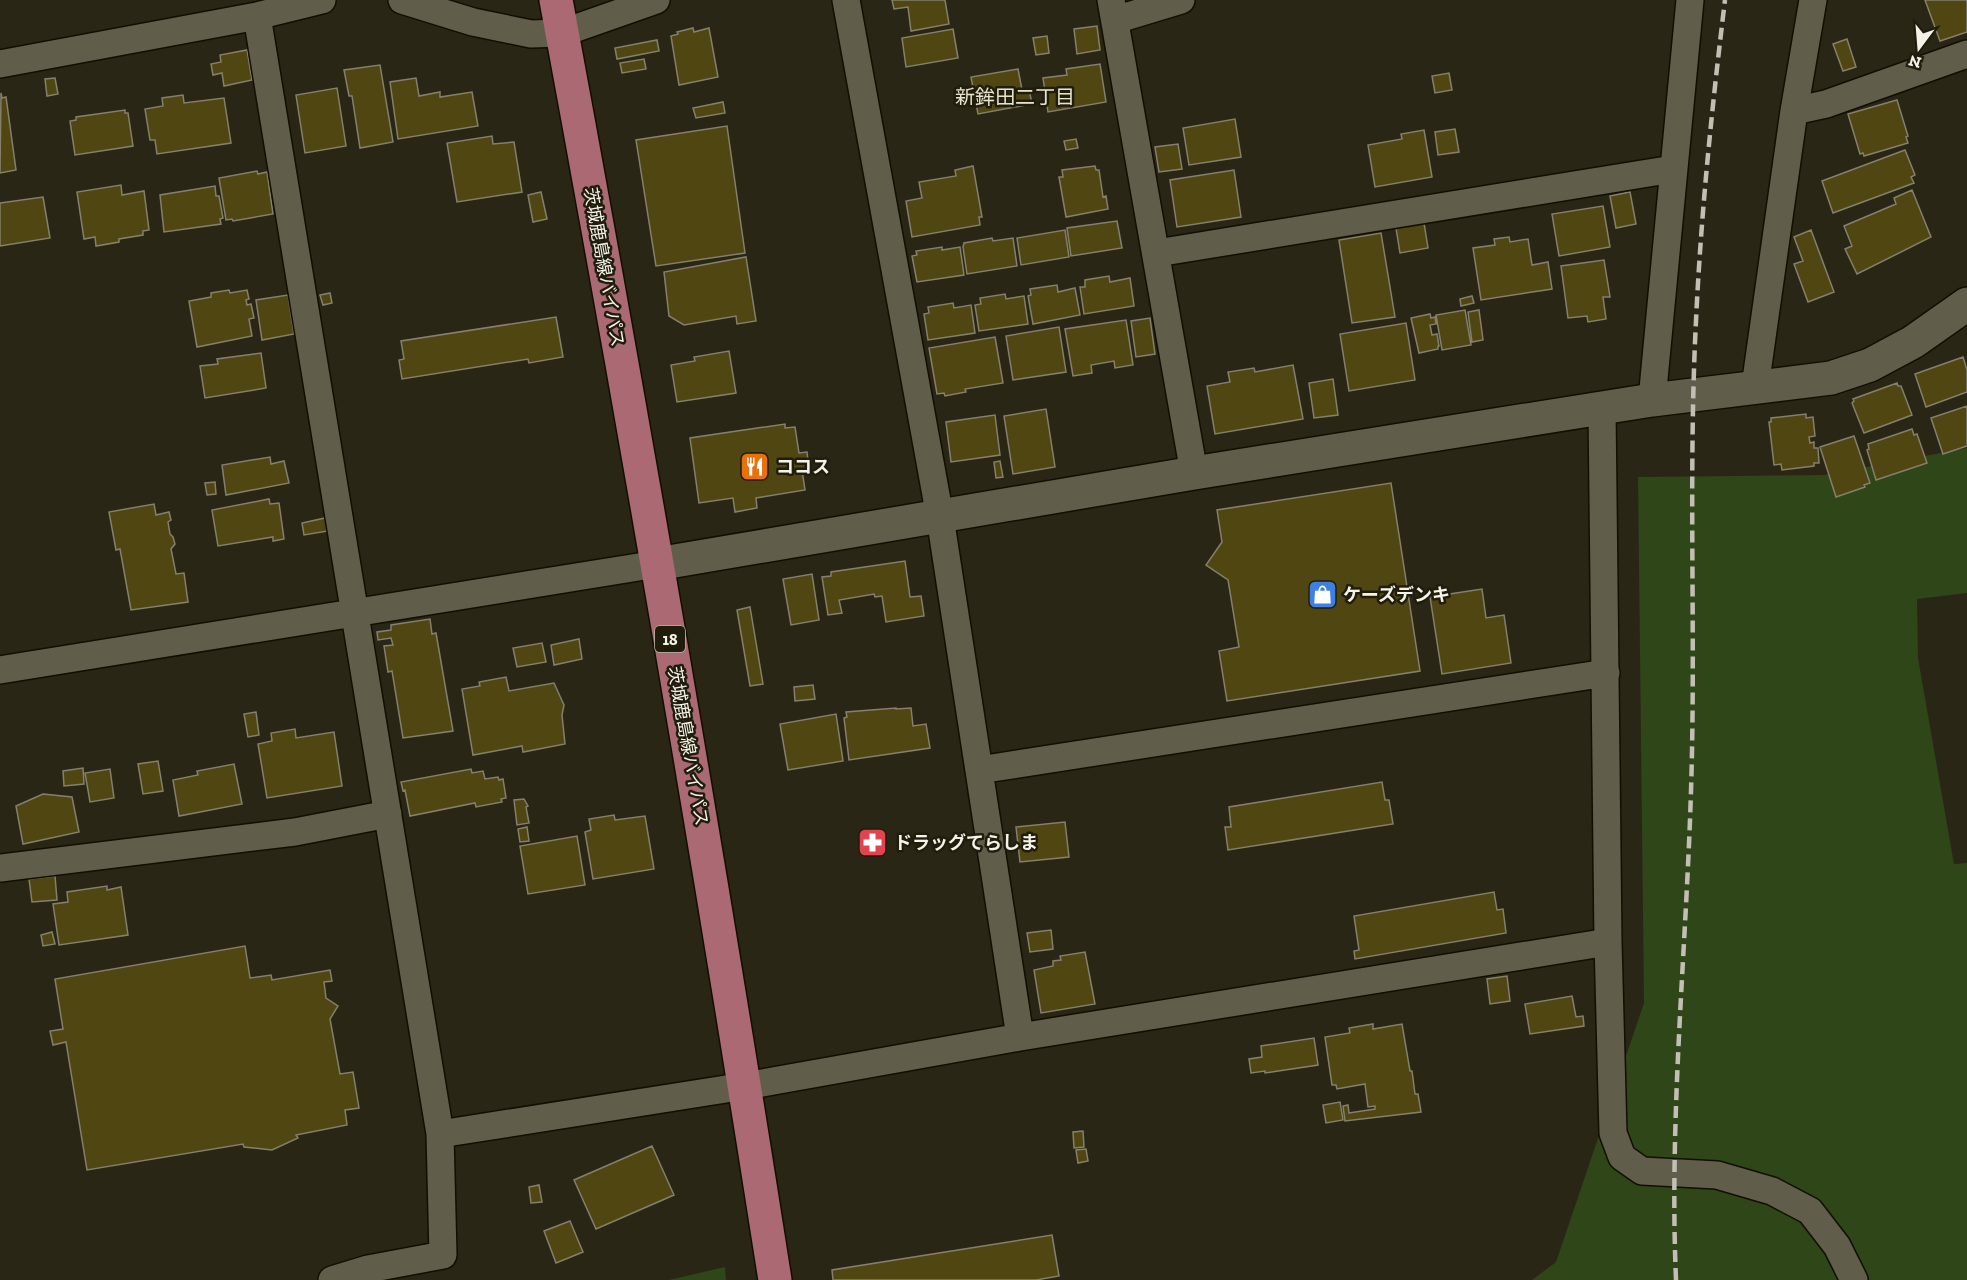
<svg xmlns="http://www.w3.org/2000/svg" width="1967" height="1280" viewBox="0 0 1967 1280" font-family="'Zilla Slab','Noto Sans JP',serif">
	<rect width="100%" height="100%" fill="#2a2616"/>
	<path fill="#2e4618" d="M1967 448V593L1917 599 1918 658 1954 864 1967 863V1280H1532L1556 1262 1644 1003 1638 477 1824 475Z
		M725 1267 726 1280H669Z"/>
	<path fill="#4f4611" stroke="#84806d" stroke-width="1.5" d="M892 0H945L949 24 911 31 908 7 894 9Z
		M1925 0H1967V32L1940 41Z
		M1097 26 1100 50 1077 54 1074 29Z
		M693 28 694 32 709 28 718 77 679 85 671 36 678 34 677 32Z
		M953 29 958 58 906 67 902 38Z
		M1047 36 1049 53 1036 55 1033 38Z
		M1847 39 1856 67 1843 71 1833 44Z
		M657 40 659 51 617 59 615 48Z
		M247 50 252 80 224 86 222 73 213 75 211 64 221 62 220 55Z
		M644 59 646 69 622 73 620 63Z
		M1100 64 1106 102 1048 112 1043 78 1067 75 1066 69Z
		M380 65 393 142 360 148 352 96H349L344 70Z
		M1018 69 1022 90 1029 89 1032 104 978 114 971 77Z
		M1449 73 1452 90 1435 93 1432 76Z
		M55 78 58 94 47 96 45 79Z
		M416 78 419 96 440 92V97L472 92 478 126 398 139 390 82Z
		M337 88 346 146 305 153 296 95Z
		M1 93 2 98 6 97 16 170 0 173Z
		M183 95 184 103 224 98 231 143 157 154 155 140H150L145 109 163 106 162 98Z
		M1897 100 1908 136 1906 137 1908 143 1864 156 1863 153 1860 154 1848 114Z
		M723 102 725 113 696 118 693 108Z
		M125 110V113H128L133 146 75 155 70 121 76 120V117Z
		M1235 119 1241 157 1189 165 1183 128Z
		M727 126 745 253 656 266 636 140Z
		M1455 129 1459 152 1438 155 1435 132Z
		M1424 130 1432 177 1375 187 1368 145 1402 139 1401 134Z
		M492 136 493 144 514 142 522 192 457 202 447 143Z
		M1076 139 1078 148 1066 150 1064 141Z
		M1178 144 1182 169 1159 172 1155 147Z
		M1905 150 1915 175 1911 177 1914 183 1833 213 1822 181Z
		M973 166 982 217H979L980 225 912 237 906 201 922 198 919 182 956 176 955 170Z
		M1095 166 1096 170H1099L1103 197 1106 196 1108 209 1066 217 1059 177H1063L1062 170Z
		M1234 170 1241 217 1177 227 1170 180Z
		M257 171 258 174 267 172 273 214 233 221 232 219 226 220 219 178Z
		M121 185 122 195 144 191 149 230 143 231V235L119 239V242L96 246 95 237 84 239 77 192Z
		M215 186 216 196H219L223 218 220 219 221 224 164 232 160 195Z
		M1912 190 1931 237 1857 274 1845 249 1852 246 1844 226 1896 204 1894 198Z
		M541 192 547 219 533 222 528 195Z
		M1630 192 1636 224 1616 228 1610 196Z
		M43 197 50 238 0 246V203Z
		M1603 206 1610 247 1559 256 1552 214Z
		M1117 221 1122 248 1071 256 1067 228Z
		M1424 223 1428 248 1400 253 1396 228Z
		M1065 230 1069 257 1021 265 1017 238Z
		M1811 230 1834 292 1808 302 1794 264 1803 261 1794 237Z
		M1381 233 1395 317 1352 323 1339 240Z
		M1509 237 1510 242 1528 239 1532 265 1548 262 1552 289 1481 300 1473 248 1495 245 1494 239Z
		M992 238 993 241 1013 238 1017 266 967 274 963 247 964 243Z
		M942 247V250L960 247 964 275 917 282 912 256 917 255 916 251Z
		M746 257 756 321 737 324 736 316 684 325 669 316 664 272Z
		M1604 260 1610 297H1603L1606 319 1588 322 1587 316 1568 318 1561 266Z
		M1109 276 1110 282 1130 278 1134 306 1084 314 1080 287H1085V280Z
		M1057 285 1058 292 1075 288 1080 315 1033 324 1028 296 1031 295 1030 289Z
		M229 290 230 293 247 290 249 299 246 300 247 305 251 304 254 318 249 319 252 336 197 347 189 301 211 297V293Z
		M330 293 332 303 323 305 320 295Z
		M1005 294 1006 299 1024 296 1028 324 979 331 975 305 981 304 980 298Z
		M288 295 294 334 262 340 256 300Z
		M1472 296 1474 303 1461 306 1460 299Z
		M953 303 954 308 971 305 975 333 928 340 924 314 929 313 928 307Z
		M1465 310 1471 345 1442 350 1436 315Z
		M1479 310 1483 340 1472 342 1468 312Z
		M1430 314 1431 318 1435 317 1436 324 1430 325 1432 335 1437 334 1439 346H1438V349L1419 353 1411 318Z
		M556 317 563 357 529 363 528 359 402 379 399 360 404 359 401 341Z
		M1150 318 1155 354 1136 357 1131 321Z
		M1126 320 1133 365 1115 368 1114 361 1091 365 1092 373 1073 376 1065 329Z
		M1406 323 1415 380 1349 391 1340 334Z
		M1059 327 1066 372 1013 380 1006 336Z
		M995 337 1003 383 965 389 966 392 945 396 944 393 937 394 929 348Z
		M729 351 736 393 677 402 671 365 695 361 694 357Z
		M261 353 266 388 205 398 200 366 218 364 217 359Z
		M1963 357 1967 370V392L1926 407 1915 374Z
		M1293 365 1303 419 1215 434 1207 386 1230 382 1228 372 1254 368 1255 372Z
		M1333 379 1338 415 1314 418 1309 383Z
		M1897 383 1898 386H1901L1912 415 1864 433 1852 403 1854 401 1853 399Z
		M1967 406V446L1943 454 1931 418Z
		M1046 409 1055 467 1013 474 1004 416Z
		M1806 414V418L1813 417 1815 436 1809 437 1810 443 1814 442V448H1818L1819 463H1814V466L1782 470 1781 464 1774 465 1769 422H1771V418Z
		M995 415 1000 455 951 462 946 422Z
		M785 424V428L795 427 799 453 807 452 809 469 802 470 805 490 756 498 757 508 735 512 733 498 699 503 690 438Z
		M1912 429 1914 435 1917 434 1927 463 1876 480 1867 450 1869 449 1868 444Z
		M1854 436 1870 483 1864 485 1865 487 1836 497 1820 447Z
		M270 457 271 464 284 461 289 483 226 495 222 465Z
		M1000 461 1003 477 996 478 994 462Z
		M215 482 216 494 207 495 205 483Z
		M1391 483 1420 671 1227 701 1219 651 1239 647 1228 580 1206 565 1222 542 1217 510Z
		M269 499 270 504 279 503 284 539 273 541V537L218 546 212 510Z
		M154 504 156 515 169 512 171 520 168 522 170 534 173 537 175 544 171 549 176 574 184 573 188 602 131 610 120 549 116 550 109 512Z
		M325 518 328 531 304 535 302 523Z
		M905 561 910 597 921 596 924 616 886 622 882 596 875 597 874 594 839 600 842 613 828 615 822 577 831 576V572Z
		M812 574 819 620 791 625 783 579Z
		M1482 589 1486 618 1504 615 1511 663 1442 674 1430 597Z
		M750 607 763 684 750 686 737 610Z
		M430 619 432 634 436 633 453 731 403 738 392 671 388 672 384 646 393 645 391 638 378 640 377 632 391 630V625Z
		M579 639 582 659 554 665 551 645Z
		M542 643 546 662 517 667 513 648Z
		M506 677 509 691 554 683 564 705 562 715 565 744 523 752 522 746 473 755 462 689 480 686 479 682Z
		M813 685 815 699 795 701 794 687Z
		M896 708V709L911 708 913 726 926 724 930 748 849 760 844 718 847 717 846 712Z
		M256 712 259 735 248 737 244 714Z
		M836 714 843 761 788 770 780 724Z
		M295 729 296 738 334 732 342 786 267 798 258 744 272 741 271 733Z
		M158 761 163 791 143 794 138 764Z
		M234 764 242 804 179 816 173 780 198 775 197 771Z
		M83 768 84 784 64 786 63 771Z
		M110 769 114 798 90 802 85 773Z
		M471 769 472 773 483 771 485 779 498 777 499 780 503 779 506 798 501 799 502 802 476 807 475 803 410 816 405 790 403 791 401 782Z
		M1382 782 1385 800H1389L1393 824 1228 850 1225 827H1231L1229 807Z
		M43 794 72 797 79 832 23 844 16 806Z
		M524 799 528 806 526 807 529 823 517 825 514 800Z
		M614 815 615 820 645 816 654 869 593 879 585 832 591 830 589 819Z
		M1065 822 1069 857 1020 862 1016 827Z
		M527 827 529 841 520 842 518 829Z
		M577 836 585 885 528 894 520 846Z
		M55 876 57 900 32 902 29 879Z
		M107 886V890L121 887 128 935 59 945 53 904 68 902 67 892Z
		M1494 892 1497 910 1503 909 1506 933 1355 959 1354 951 1359 950 1354 916Z
		M1051 930 1053 949 1030 952 1027 933Z
		M52 932 55 944 43 946 41 935Z
		M245 946 250 978 271 975 272 980 330 970 332 981 324 982 326 998 338 1006 330 1019 340 1074 353 1072 359 1108 345 1110 347 1125 296 1135 298 1138 272 1150 244 1147 243 1144 87 1170 66 1042 53 1045 50 1031 63 1029 55 979Z
		M1085 952 1095 1004 1041 1013 1034 970 1053 966V961L1061 960 1060 956Z
		M1507 976 1510 1001 1490 1004 1487 979Z
		M1572 996 1576 1017 1583 1016 1584 1026 1530 1034 1525 1004Z
		M1373 1024V1029L1402 1024 1410 1071H1412L1415 1094H1418L1421 1112 1345 1121 1343 1106 1348 1105 1349 1113 1375 1109V1106L1368 1107 1365 1084 1337 1089 1336 1085H1332L1325 1037 1350 1033 1349 1028Z
		M1314 1038 1318 1065 1265 1073V1071L1251 1073 1249 1059 1262 1057 1261 1046Z
		M1340 1102 1343 1120 1326 1123 1323 1105Z
		M1083 1131 1084 1147 1074 1148 1073 1132Z
		M652 1146 674 1195 596 1229 574 1180Z
		M1086 1149 1088 1161 1078 1163 1076 1150Z
		M539 1185 542 1202 531 1203 529 1187Z
		M570 1221 583 1252 556 1263 544 1231Z
		M1052 1235 1059 1276 1036 1280H833L832 1270Z"/>
	<g fill="none" stroke-linecap="round" stroke-linejoin="round">
		<defs>
			<path id="minor" d="M402 0 473 22 531 34 562 33 656 0
				M846 0 940 517 1020 1037
				M1111 0 1194 473
				M257 16 440 1134 745 1086 1020 1037 1608 942
				M1115 20 1181 0
				M0 64 257 16 322 0
				M1794 111 1826 104 1967 54
				M1157 253 1673 169
				M1755 387 1794 111 1813 0
				M1652 400 1690 0
				M1602 408 1608 942 1613 1133 1622 1157 1642 1171 1717 1175 1772 1191 1810 1211 1837 1246 1854 1280
				M0 670 657 564
				M979 770 1606 673
				M0 868 295 832 388 814
				M332 1280 368 1269 443 1255 440 1134"/>
			<path id="tertiary" d="M657 564 1194 473 1652 400 1831 378 1870 365 1913 342 1967 304"/>
			<path id="primary" d="M556 0C635 426 708 852 775 1280"/>
		</defs>
		<use href="#minor" stroke="#120f02" stroke-width="30"/>
		<use href="#tertiary" stroke="#120f02" stroke-width="36"/>
		<use href="#primary" stroke="#120f02" stroke-width="36"/>
		<use href="#minor" stroke="#605d4b" stroke-width="27"/>
		<use href="#tertiary" stroke="#605d4b" stroke-width="33"/>
		<use href="#primary" stroke="#ab6a73" stroke-width="33"/>
		<path stroke="#c2c0b4" stroke-width="4.5" stroke-dasharray="12 6" stroke-linecap="butt" d="M1676 1280C1669 1117 1686 954 1691 791 1696 634 1688 477 1696 321 1701 213 1712 107 1725 0"/>
	</g>
	<defs>
		<symbol id="restaurant-square" viewBox="-11 -11 22 22"><rect x="-9" y="-9" width="18" height="18" rx="4" fill="#e8710a" stroke="#201d0d"/><path d="M-5-6h1v4h1v-4h1v4h1v-4h1v5L-1.5 .5V6h-2V.5L-5-1ZM5-6V6H3V1.5H1.5Q1.5-4 5-6Z" fill="#fff"/></symbol>
		<symbol id="shop-square" viewBox="-11 -11 22 22"><rect x="-9" y="-9" width="18" height="18" rx="4" fill="#3f7fe0" stroke="#201d0d"/><path d="M-5-2.5h2.3a2.7 3.5 0 0 1 5.4 0H5L5.5 6h-11ZM-1.5-2.5h3a1.5 2.3 0 0 0-3 0Z" fill="#fff"/></symbol>
		<symbol id="pharmacy-square" viewBox="-11 -11 22 22"><rect x="-9" y="-9" width="18" height="18" rx="4" fill="#e0444e" stroke="#201d0d"/><path d="M-2-6h4v4h4v4h-4v4h-4v-4h-4v-4h4Z" fill="#fff"/></symbol>
	</defs>
	<g fill-rule="evenodd">
		<use href="#restaurant-square" x="738" y="450" width="33" height="33"/>
		<use href="#shop-square" x="1306" y="578" width="33" height="33"/>
		<use href="#pharmacy-square" x="856" y="826" width="33" height="33"/>
	</g>
	<g text-anchor="middle" dominant-baseline="central" stroke-width="5" stroke-linejoin="round" paint-order="stroke">
		<rect fill="#201d0d" stroke="#b5b3a7" stroke-width="1.5" x="655" y="626" width="30" height="26" rx="4.5"/>
		<g font-size="16" font-weight="bold" fill="#f5f3e9">
			<text x="670" y="639">18</text>
		</g>
		<g font-size="18" fill="#f5f3e9" stroke="#201d0d">
			<text transform="translate(604 267) rotate(80)">茨城鹿島線バイパス</text>
			<text transform="translate(688 746) rotate(80)">茨城鹿島線バイパス</text>
		</g>
		<g font-size="18" font-weight="bold" fill="#f5f3e9" stroke="#201d0d" text-anchor="start">
			<text x="776" y="467">ココス</text>
			<text x="1343" y="595">ケーズデンキ</text>
			<text x="894" y="843">ドラッグてらしま</text>
		</g>
		<g font-size="20" fill="#e7e3cf" stroke="#201d0d">
			<text x="1015" y="97">新鉾田二丁目</text>
		</g>
	</g>
	<g transform="translate(1919 48) rotate(196)" stroke="#201d0d" stroke-width="4.5" paint-order="stroke">
	<path d="M0-4.5L10 22L0 15L-10 22Z" fill="#f5f3e9"/>
	<text y="-9" font-size="16" font-weight="bold" text-anchor="middle" fill="#f5f3e9">N</text>
	</g>
</svg>
